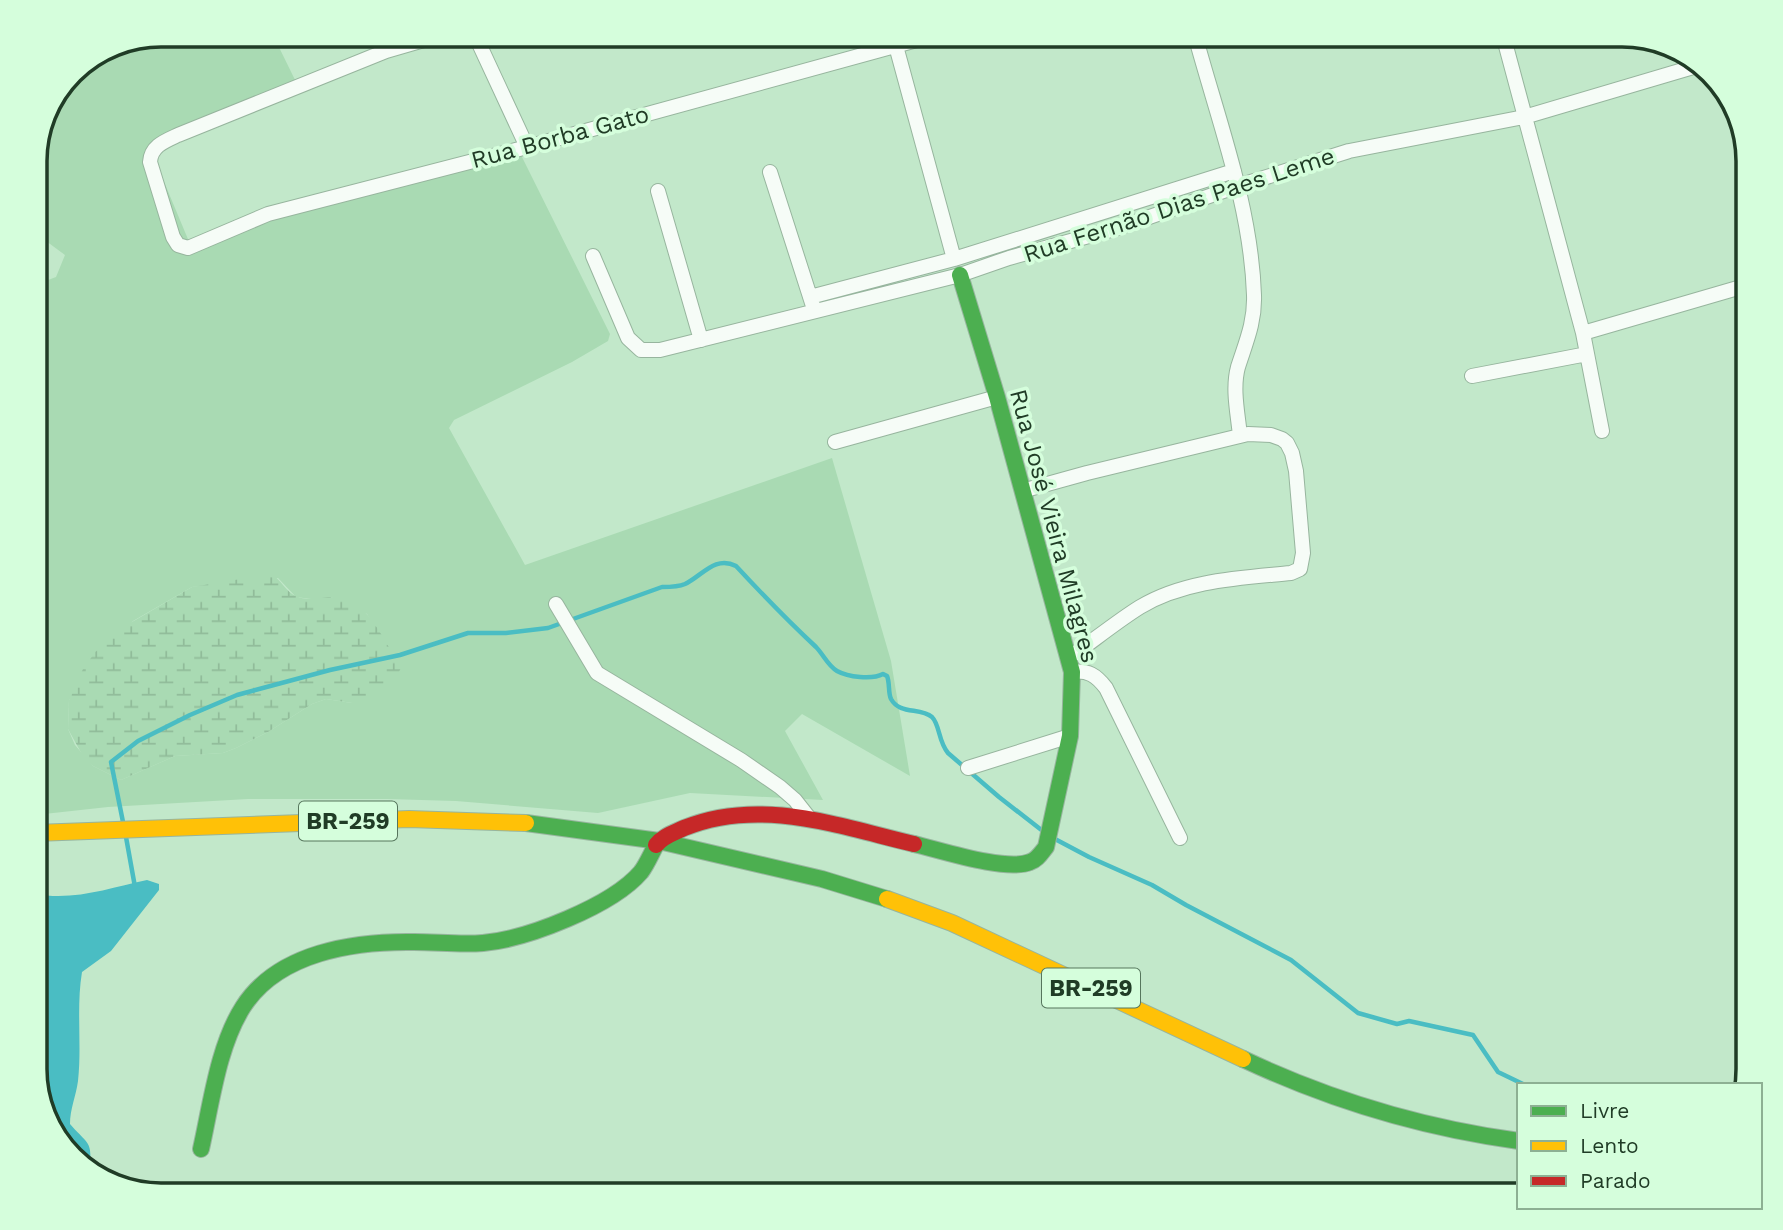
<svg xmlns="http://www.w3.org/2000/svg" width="1783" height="1230" viewBox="0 0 1783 1230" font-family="'Work Sans',sans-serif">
	<defs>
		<pattern id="wetland-marsh" width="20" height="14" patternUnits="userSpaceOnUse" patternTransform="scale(1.75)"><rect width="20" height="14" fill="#a9dab3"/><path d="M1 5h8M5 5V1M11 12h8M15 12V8" fill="none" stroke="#91bc9a"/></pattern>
	</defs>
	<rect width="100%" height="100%" fill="#c2e8ca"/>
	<path fill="#a9dab3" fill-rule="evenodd" d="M161 35H273L298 86 152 153 190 244 517 147 610 334 608 341 572 362 454 420 449 428 525 565 832 458 891 661 910 776 802 714 785 731 823 800 690 793 598 813 456 801 387 799H248L108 807 35 815V285L56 277 65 255 46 241 35 240V153L72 72 113 44ZM278 578 296 597 318 600 333 597 367 614 374 626 352 703 326 699 312 704 268 732 236 748 223 753 175 756 121 780 93 766 75 745 68 729 69 700 133 621 192 587Z"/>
	<path fill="url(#wetland-marsh)" d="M272 574C281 580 286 592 296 596 308 602 321 597 334 597 365 596 382 638 397 660L401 668 395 679 381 692 367 699 352 703 326 699 312 704 268 732 236 748 223 753 175 756 121 780 93 766 84 758 68 729 69 700 83 669 96 651 120 629 192 587Z"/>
	<path fill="#4abdc3" d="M147 880 159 884V890L111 951 82 972C76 1008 82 1045 78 1081 76 1096 70 1109 70 1124 89 1146 93 1140 89 1172L52 1132 35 1077V894C75 901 109 888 147 880Z"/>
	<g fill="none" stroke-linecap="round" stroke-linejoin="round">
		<path stroke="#4abdc3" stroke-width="4.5" d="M123 822 111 762 138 741 190 715 237 695 330 670 400 655 468 633H506L548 628 662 587C669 587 678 587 685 584 702 576 715 555 736 566 762 594 788 621 816 647 823 654 828 666 837 671 848 677 872 680 883 674L887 676C890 683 888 693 891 699 900 715 920 707 932 717 940 725 938 741 948 753L999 797 1044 832
			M126 837 135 887
			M1055 839 1089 857 1152 885 1186 905 1291 960 1358 1013 1397 1024 1409 1021 1473 1035 1498 1072 1525 1085"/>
		<defs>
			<path id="street" d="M441 35 386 51 178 135C165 141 151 146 150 162L173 237 178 245 188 248 268 214 527 147 935 35
				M475 35 527 147
				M893 35 954 259
				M1195 35C1218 120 1251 206 1254 295 1255 322 1246 342 1238 367 1232 389 1238 414 1240 436
				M1503 35 1583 333 1602 431
				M770 172 813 306
				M658 191 701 340
				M593 256 628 338 641 350H660L960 275 1009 258 1118 228 1238 186 1349 151 1524 117 1700 65
				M810 297 954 259 1234 171
				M1583 333 1748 285
				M1472 376 1587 354
				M835 442 997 397
				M1022 491 1087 473 1248 434 1271 435 1282 439 1287 443 1292 453 1296 471 1303 553 1300 569 1291 573C1241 578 1185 580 1140 607 1116 622 1093 641 1070 657
				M556 604 597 673 741 760 780 787 795 800 810 819
				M1072 672C1088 670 1096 675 1106 688L1180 838
				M968 768 1070 736"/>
			<path id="fast" d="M526 823 659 841 822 879 887 899
				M914 844C940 850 1006 872 1030 862 1037 860 1041 853 1046 847L1070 736 1072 672 997 397 960 275
				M1243 1059C1330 1100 1424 1128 1519 1141
				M201 1149C211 1105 218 1046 243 1007 278 952 355 941 414 942 437 942 460 945 483 943 527 939 612 906 641 872 647 864 651 854 656 845"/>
			<path id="slow" d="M35 833 409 819 526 823
				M887 899 952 923 1243 1059"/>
			<path id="jam" d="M656 845C663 836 674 833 684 828 760 797 838 826 914 844"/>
		</defs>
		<use href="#street" stroke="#97b59e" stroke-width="16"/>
		<use href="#fast" stroke="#97b59e" stroke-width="18"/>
		<use href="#slow" stroke="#97b59e" stroke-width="18"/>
		<use href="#jam" stroke="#97b59e" stroke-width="18"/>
		<use href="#street" stroke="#f6fcf7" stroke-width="14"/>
		<use href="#fast" stroke="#4caf50" stroke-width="16"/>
		<use href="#slow" stroke="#ffc107" stroke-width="16"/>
		<use href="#jam" stroke="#c62828" stroke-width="16"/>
	</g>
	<g text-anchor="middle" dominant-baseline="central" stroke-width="7" stroke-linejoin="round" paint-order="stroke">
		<g fill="#d5fedc" stroke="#56765d" stroke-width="2">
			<rect x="299" y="801.5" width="98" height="39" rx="5"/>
			<rect x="1042" y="968.5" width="98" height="39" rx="5"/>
		</g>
		<g font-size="23" font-weight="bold" fill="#203c26">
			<text x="348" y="821">BR-259</text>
			<text x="1091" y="988">BR-259</text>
		</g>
		<g font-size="24" fill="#203c26" stroke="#d5fedc">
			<text transform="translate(560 137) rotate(-15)">Rua Borba Gato</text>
			<text transform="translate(1179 205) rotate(-18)">Rua Fernão Dias Paes Leme</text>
			<text transform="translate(1054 526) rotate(75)">Rua José Vieira Milagres</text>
		</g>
	</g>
	<path d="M0 0H1783V1230H0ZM161 47H1622A114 114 0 0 1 1736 161V1069A114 114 0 0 1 1622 1183H161A114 114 0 0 1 47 1069V161A114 114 0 0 1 161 47Z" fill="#d5fedc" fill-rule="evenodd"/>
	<path fill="none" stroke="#203c26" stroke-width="3.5" d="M161 47H1622A114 114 0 0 1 1736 161V1069A114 114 0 0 1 1622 1183H161A114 114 0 0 1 47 1069V161A114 114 0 0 1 161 47Z"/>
	<rect x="1517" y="1083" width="245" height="126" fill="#d5fedc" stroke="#8db093" stroke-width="2"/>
	<rect x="1531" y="1106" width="35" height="10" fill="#4caf50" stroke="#8db093" stroke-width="2"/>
	<text x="1580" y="1118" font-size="21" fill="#203c26">Livre</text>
	<rect x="1531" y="1141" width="35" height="10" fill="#ffc107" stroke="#8db093" stroke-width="2"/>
	<text x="1580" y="1153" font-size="21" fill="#203c26">Lento</text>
	<rect x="1531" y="1176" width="35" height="10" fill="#c62828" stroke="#8db093" stroke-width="2"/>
	<text x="1580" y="1188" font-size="21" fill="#203c26">Parado</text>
</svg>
